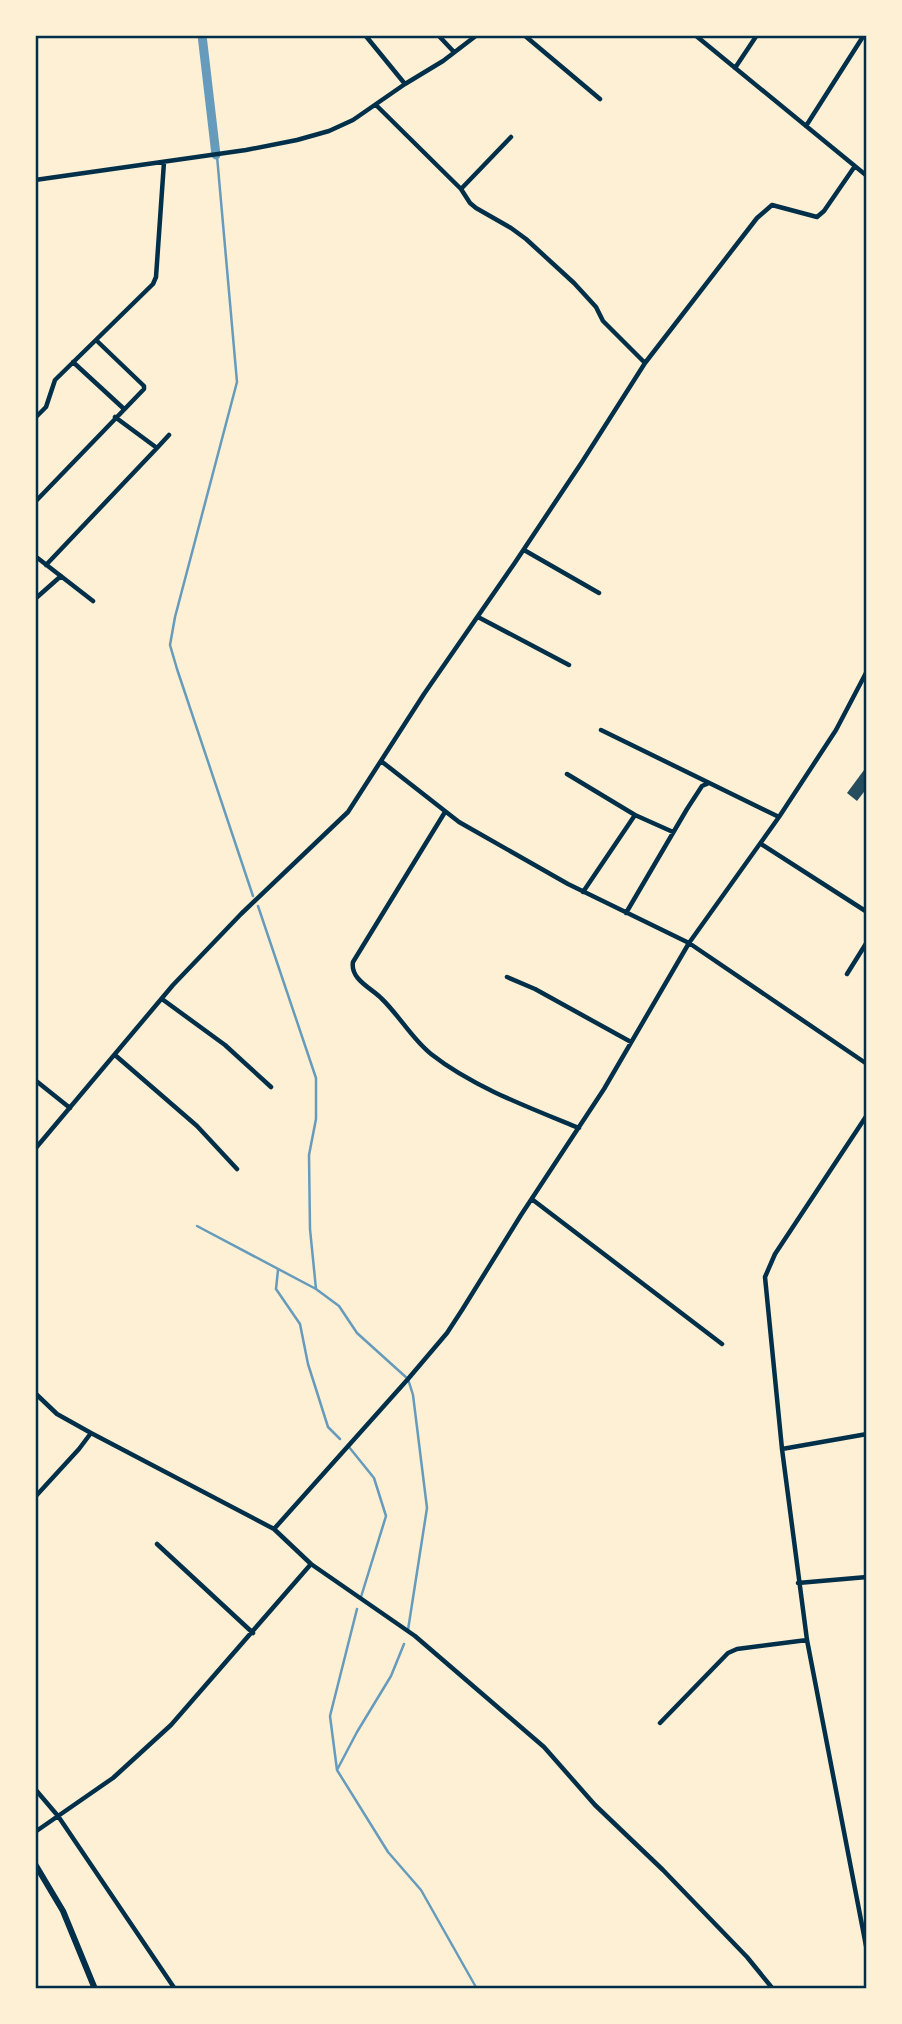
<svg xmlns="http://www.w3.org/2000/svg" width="902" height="2024" viewBox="0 0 902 2024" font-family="'Noto Sans',sans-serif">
	<rect width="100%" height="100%" fill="#fdf0d5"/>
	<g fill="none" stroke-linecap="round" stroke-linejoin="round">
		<path stroke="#669bbc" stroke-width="2.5" d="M217 156 237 382 175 617 170 645 177 669 253 896
			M258 906 316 1078V1119L309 1155 310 1229 316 1289
			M197 1226 316 1289 339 1306 357 1333 408 1379 413 1395 427 1508 408 1630
			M278 1270 276 1289 300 1324 308 1364 328 1427 340 1439
			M349 1447 374 1478 386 1516 361 1597
			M357 1609 330 1716 337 1770 388 1852 421 1890 477 1989
			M337 1770 357 1732 391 1676 404 1644"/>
		<path stroke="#669bbc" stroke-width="9" d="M202 35 216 155"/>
	</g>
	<path fill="#264d5e" d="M867 766V788L857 801 847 793Z"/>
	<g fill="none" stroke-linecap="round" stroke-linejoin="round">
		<path stroke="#003049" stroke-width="4.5" d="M365 35 405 84
			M438 35 454 52
			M524 35 600 99
			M695 35 867 176
			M735 68 757 35
			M376 105 461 189 470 203 476 208 511 228 526 239 574 283 596 307 603 321 645 363
			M806 126 864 35
			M35 180 246 150 297 140 329 131 353 120 405 84 443 61 477 35
			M461 189 511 137
			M73 362 123 408
			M35 418 46 407 55 380 153 284 156 277 164 162
			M157 448 169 435
			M35 502 144 389V386L96 340
			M524 550 599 593
			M35 556 93 601
			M46 565 157 448 115 417
			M35 599 61 576
			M478 617 569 665
			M601 730 779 817
			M381 761 459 822 568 884 689 943 867 1064
			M567 774 635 815
			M445 812 353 962C350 979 371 988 381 998 399 1015 412 1039 431 1054 473 1087 530 1108 579 1128
			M761 844 867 912
			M583 892 635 815 673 832
			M626 913 687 809 702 786 709 783
			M847 974 867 942
			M507 977 535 989 631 1042
			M162 999 225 1045 271 1087
			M115 1055 197 1126 237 1169
			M35 1080 70 1108
			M867 1115 775 1254 765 1277 782 1449 807 1640 867 1951
			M35 1149 173 985 241 914 348 812 424 694 514 564 582 462 645 363 757 218 772 205 817 217 824 211 855 166
			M533 1200 722 1344
			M35 1393 57 1414 91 1433
			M782 1449 867 1434
			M35 1497 79 1449 91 1433 274 1529
			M157 1544 253 1633
			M311 1564 415 1636 544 1747 595 1805 663 1870 747 1957 773 1989
			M798 1583 867 1577
			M660 1723 728 1653 737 1649 807 1640
			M35 1789 58 1816 175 1989
			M35 1832 113 1778 171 1725 311 1564 274 1529 408 1379 447 1333 462 1310 521 1215 604 1089 689 943 779 817 836 730 867 671"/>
		<path stroke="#003049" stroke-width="6" d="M35 1864 63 1911 95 1989"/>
	</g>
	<rect width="902" height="2024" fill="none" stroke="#fdf0d5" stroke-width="74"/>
	<rect x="37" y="37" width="828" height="1950" fill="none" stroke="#003049" stroke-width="2.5"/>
</svg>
